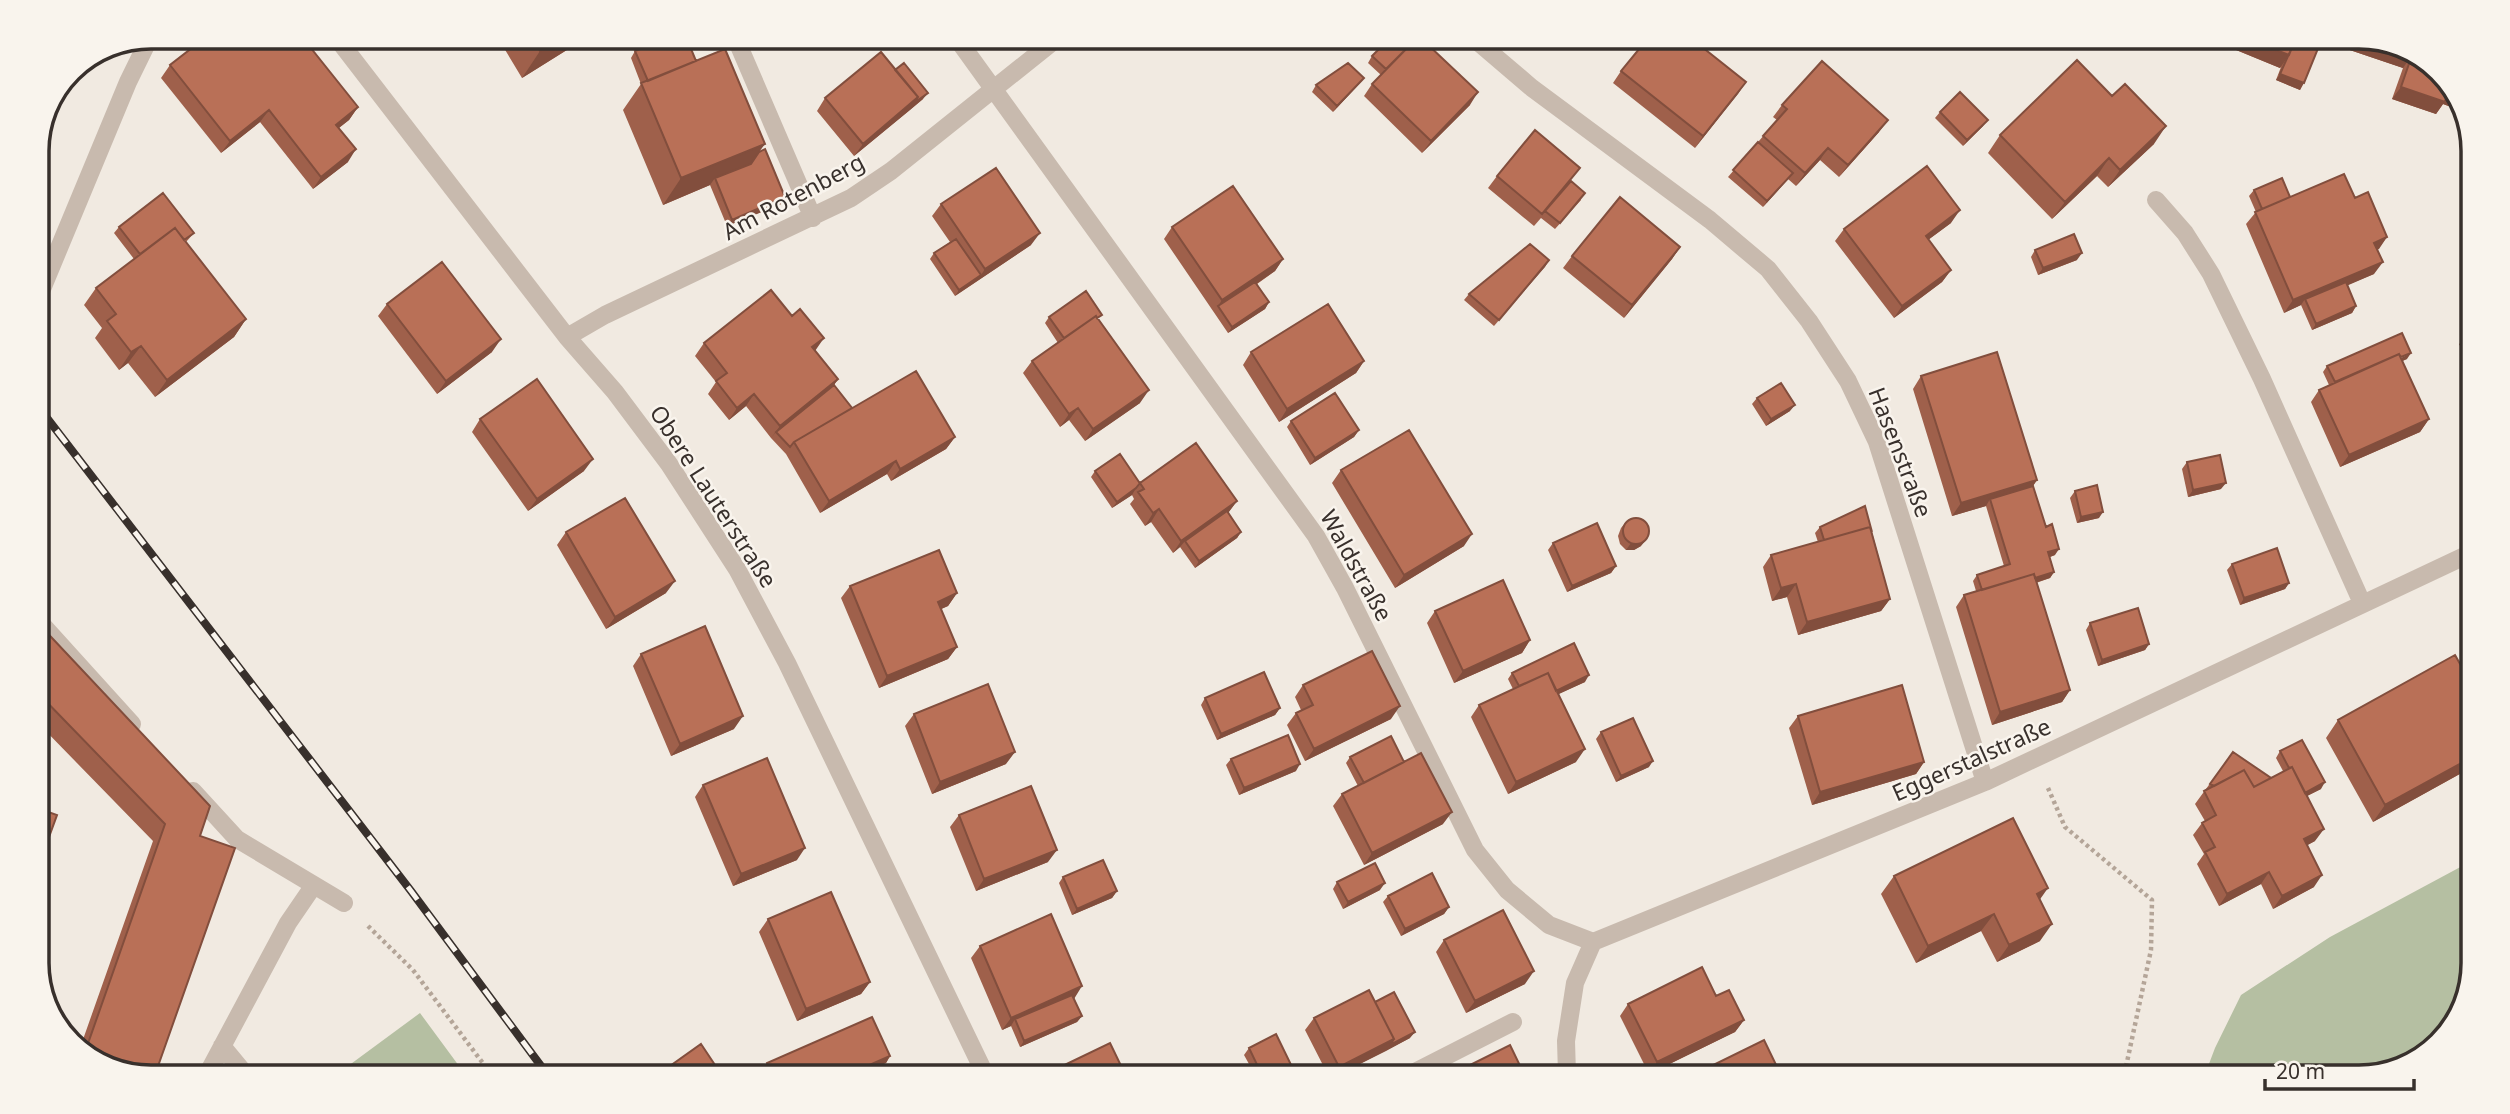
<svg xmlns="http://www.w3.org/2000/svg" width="2510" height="1114" viewBox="0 0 2510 1114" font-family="'Noto Sans',sans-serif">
	<rect width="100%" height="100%" fill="#f1eae1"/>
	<path fill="#b5bfa2" d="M2466 864 2464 1007 2423 1058 2360 1077H2204L2215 1048 2241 995 2330 937Z
		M420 1013 462 1070 344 1069Z"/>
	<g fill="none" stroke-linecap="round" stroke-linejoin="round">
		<path stroke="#b4a598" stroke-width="4.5" stroke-dasharray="3.5 3.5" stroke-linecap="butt" d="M2048 788 2065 827 2152 900 2151 950 2124 1076
			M368 926 413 970 488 1070"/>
		<path stroke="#c8baae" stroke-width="18" d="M336 37 567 337 615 392 669 464 737 569 787 663 984 1072
			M736 39 813 218
			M958 40 1316 536 1345 588 1475 850 1507 890 1549 925 1593 942
			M1478 42 1532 88 1710 220 1768 269 1809 321 1848 381 1877 442 1985 782
			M2156 200 2185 233 2211 274 2262 379 2362 603
			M37 301 128 82 150 37
			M567 337 605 315 851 198 891 171 1055 40
			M37 619 132 724
			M193 791 237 839 344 903
			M1593 942 1985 782 2469 554
			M222 1046 241 1069
			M210 1069 288 923 314 885
			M1411 1074 1513 1022
			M1567 1074 1566 1041 1575 983 1593 942"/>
		<defs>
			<path id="rail" d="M37 405 411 891 544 1070"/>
		</defs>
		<use href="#rail" stroke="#38302c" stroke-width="8"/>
		<use href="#rail" stroke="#f9f4ed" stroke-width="5" stroke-dasharray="16" stroke-linecap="butt"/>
	</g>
	<path fill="#9f604b" d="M498 38H586L522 78Z
		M2224 45 2319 46 2300 90 2276 80 2281 67 2280 68Z
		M2335 45 2403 46 2454 87 2462 111 2443 104 2436 114 2392 99 2403 68Z
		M635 51 696 61 759 152 781 204 727 226 710 185 663 205 623 110 641 84 631 58Z
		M1372 56 1470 105 1422 153 1364 96 1372 84 1381 75 1368 63Z
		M170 65 358 107 349 120 339 128 348 162 313 189 260 122 221 153 161 78Z
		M895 70 923 99 854 156 817 111 825 98Z
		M1621 71 1746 82 1695 148 1613 83Z
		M1359 84 1333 112 1312 92 1316 85Z
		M1782 105 1879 132 1839 177 1820 160 1796 186 1788 179 1763 207 1728 177 1777 120 1773 117Z
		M1940 112 1983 126 1963 146 1935 118Z
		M2000 135 2154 144 2108 187 2097 176 2052 219 1988 153Z
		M1497 176 1571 181 1581 200 1555 229 1541 218 1534 226 1488 188Z
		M2254 190 2290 197 2355 198 2387 237 2377 250 2374 274 2347 285 2356 306 2352 313 2312 330 2301 305 2284 313 2246 224 2256 212 2249 196Z
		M941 204 1031 245 955 296 930 259 934 253 950 242 932 216Z
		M1951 223 1928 240 1951 270 1942 282 1894 318 1835 241 1844 229Z
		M119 227 194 233 186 242 246 319 234 337 155 397 128 363 119 370 95 338 102 328 84 305 96 288 134 259 114 233Z
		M1172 227 1283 259 1275 271 1257 284 1269 302 1265 309 1228 333 1164 239Z
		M1680 247 1672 259 1624 318 1563 268 1572 256Z
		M2035 250 2077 260 2038 275 2031 257Z
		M1549 260 1494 326 1464 300 1469 294Z
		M387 304 492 352 437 394 378 316Z
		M2471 316V350L2459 345Z
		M1049 317 1099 319 1140 403 1085 441 1069 420 1060 427 1023 373 1032 361 1058 343 1045 323Z
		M704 343 815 351 838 379 834 385 852 408 955 437 946 449 891 481 887 474 820 513 786 454 771 438 746 406 729 420 708 394 716 382 695 356Z
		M1251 352 1364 361 1356 373 1279 422 1243 365Z
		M2407 359 2402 361 2429 419 2420 432 2340 467 2311 402 2319 390 2329 385 2323 372 2327 366Z
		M1921 376 2037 480 2033 486 2055 555 2050 557 2054 572 2050 578 2036 583 2070 690 2062 702 1992 725 1956 607 1964 595 1976 591 1973 581 1977 575 2004 566 1986 506 1952 516 1913 389Z
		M1757 398 1790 411 1766 426 1752 404Z
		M480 419 584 471 528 511 472 432Z
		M1291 421 1359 430 1354 437 1310 465 1287 427Z
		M2187 462 2221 489 2188 497 2182 469Z
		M1341 470 1464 546 1395 588 1332 483Z
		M1095 471 1140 483 1237 501 1228 513 1241 532 1237 538 1195 568 1180 547 1173 553 1151 522 1145 526 1130 504 1134 499 1132 495 1112 508 1091 477Z
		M2075 491 2099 518 2077 523 2070 498Z
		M1626 522 1641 546 1634 550H1626L1620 544 1618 536 1621 528Z
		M1820 527 1872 532 1890 599 1881 611 1798 635 1787 597 1772 601 1763 567 1771 555 1818 542 1815 533Z
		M566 532 666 593 606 629 557 545Z
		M1553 543 1616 566 1611 573 1567 592 1548 550Z
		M2232 564 2289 583 2285 589 2240 605 2227 570Z
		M850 586 957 593 948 606 941 609 957 647 948 659 879 688 841 598Z
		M1435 611 1530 640 1522 653 1454 683 1427 623Z
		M37 622 210 806 107 1068 80 1048 153 841 37 722Z
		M2090 623 2149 644 2145 650 2098 666 2086 630Z
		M641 654 734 729 671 756 633 666Z
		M1512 673 1585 682 1558 694 1576 762 1508 794 1471 717 1479 705 1513 689 1508 679Z
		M1303 685 1391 719 1305 761 1287 725 1296 713 1301 710 1295 697Z
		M1205 698 1280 708 1275 715 1217 740 1201 705Z
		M914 714 1006 764 932 794 905 726Z
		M1798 716 1924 762 1916 774 1812 805 1789 728Z
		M2338 720 2467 770 2373 822 2326 738Z
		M1601 732 1649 767 1616 782 1596 739Z
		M2280 751 2321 789 2307 796 2315 841 2307 845 2314 887 2273 909 2261 884 2219 906 2197 864 2204 854 2193 835 2202 823 2205 821 2195 804 2233 752 2271 778 2283 771 2276 758Z
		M1350 757 1404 762 1443 824 1364 865 1333 806 1342 794 1358 786 1346 763Z
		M1231 759 1296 771 1239 795 1226 765Z
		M703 785 797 860 733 886 695 797Z
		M959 815 1048 862 976 891 950 827Z
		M1894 876 2040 899V941L1997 962 1981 931 1916 963 1881 894Z
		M1063 877 1117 891 1112 898 1072 915 1059 883Z
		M1337 882 1380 890 1343 909 1333 889Z
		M1388 896 1449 907 1444 914 1401 936 1383 902Z
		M768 919 870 982 861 994 797 1021 759 932Z
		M1444 940 1525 984 1466 1013 1436 952Z
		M980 946 1074 998 1082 1016 1077 1022 1020 1047 1011 1026 1002 1030 971 958Z
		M1716 996 1744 1020 1735 1032 1649 1074 1620 1016 1628 1004Z
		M1375 1002 1410 1038 1342 1073H1327L1305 1030 1314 1018Z
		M1249 1048 1295 1073H1254L1244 1055Z
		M890 1056 886 1063 866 1071H763L762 1070 767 1063Z
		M1468 1066 1524 1074H1464Z"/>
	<path fill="#824e3d" d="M562 38H586L522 78 540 51Z
		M2224 45H2263L2289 55 2280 68Z
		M2335 45 2382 46 2412 55 2403 68Z
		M2280 74 2304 83 2300 90 2276 80Z
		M1364 78 1359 84 1333 112 1337 106Z
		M1746 82 1738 94 1695 148 1703 136Z
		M2401 87 2448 91 2456 93 2462 111 2443 104 2436 114 2392 99Z
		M1478 92 1470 105 1422 153 1431 141Z
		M928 93 923 99 910 110 914 103Z
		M918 97 910 110 854 156 863 144Z
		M358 107 349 120 327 137 336 125Z
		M269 110 260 122 221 153 230 141Z
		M1888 120 1879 132 1839 177 1848 165Z
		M1988 120 1983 126 1963 146 1967 140Z
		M2166 126 2154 144 2108 187 2120 170Z
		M765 144 746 170 715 178 710 185 663 205 681 178Z
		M1828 148 1820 160 1796 186 1805 173Z
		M356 149 348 162 313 189 321 177Z
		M2109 158 2097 176 2052 219 2065 202Z
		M1793 173 1788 179 1763 207 1767 201Z
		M785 197 781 204 727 226 732 220Z
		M1960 210 1951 223 1917 248 1926 236Z
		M1040 233 1031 245 955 296 959 290 981 275 985 269Z
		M2387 237 2379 249 2365 255 2374 243Z
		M1680 247 1672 259 1624 318 1632 305Z
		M2082 253 2077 260 2038 275 2043 268Z
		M1283 259 1275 271 1220 309 1218 306 1222 300Z
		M1549 260 1545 267 1494 326Z
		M2383 262 2374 274 2307 303 2305 299 2301 305 2284 313 2293 300Z
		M1951 270 1942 282 1894 318 1902 306Z
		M1269 302 1265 309 1228 333 1232 327Z
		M2356 306 2352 313 2312 330 2316 324Z
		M246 319 234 337 155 397 167 380Z
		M824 338 815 351 812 347Z
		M501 339 492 352 437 394 446 381Z
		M141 346 128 363 119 370 131 352Z
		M2411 353 2407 359 2332 392Z
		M1364 361 1356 373 1279 422 1287 409Z
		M838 379 830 391 776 432 771 438 780 426Z
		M1149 390 1140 403 1085 441 1093 429Z
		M754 394 746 406 729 420 737 408Z
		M1795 405 1790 411 1766 426 1771 419Z
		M1078 408 1069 420 1060 427 1069 414Z
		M2429 419 2420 432 2340 467 2349 455Z
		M1359 430 1354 437 1310 465 1315 458Z
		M955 437 946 449 891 481 900 469Z
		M593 459 584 471 528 511 537 499Z
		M896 461 887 474 820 513 829 501Z
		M2037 480 2028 493 1990 499 1986 506 1952 516 1961 503Z
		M2226 483 2221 489 2188 497 2193 490Z
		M1136 488 1132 495 1112 508 1117 502Z
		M1237 501 1228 513 1185 541 1180 547 1173 553 1181 541Z
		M1159 509 1151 522 1145 526 1153 513Z
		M2103 512 2099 518 2077 523 2081 517Z
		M1241 532 1237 538 1195 568 1199 561Z
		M1472 534 1464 546 1395 588 1404 575Z
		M1646 540 1641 546 1634 550H1626L1631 543Z
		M2059 549 2055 555 2044 559 2048 552Z
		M1616 566 1611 573 1567 592 1572 586Z
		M2054 572 2050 578 1979 601 1983 594Z
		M675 581 666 593 606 629 615 617Z
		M2289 583 2285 589 2240 605 2244 598Z
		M1796 584 1787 597 1772 601 1781 588Z
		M957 593 948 606 930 614 938 602Z
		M1890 599 1881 611 1798 635 1807 622Z
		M1530 640 1522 653 1454 683 1463 671Z
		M2149 644 2145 650 2098 666 2102 660Z
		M957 647 948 659 879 688 887 676Z
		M1589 675 1585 682 1546 700 1551 693Z
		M2070 690 2062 702 1992 725 2000 712Z
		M1400 706 1391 719 1305 761 1314 749Z
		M1280 708 1275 715 1217 740 1221 734Z
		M743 716 734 729 671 756 680 744Z
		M1585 749 1576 762 1508 794 1516 782Z
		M1015 752 1006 764 932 794 940 782Z
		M2467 760V770L2373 822 2385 805Z
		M1653 761 1649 767 1616 782 1621 776Z
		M1924 762 1916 774 1812 805 1820 792Z
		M1300 764 1296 771 1239 795 1244 788Z
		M2325 782 2321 789 2299 800 2303 794Z
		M1452 812 1443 824 1364 865 1372 853Z
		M2324 829 2315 841 2295 852 2304 839Z
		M805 848 797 860 733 886 741 874Z
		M1057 850 1048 862 976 891 984 879Z
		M2269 872 2261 884 2219 906 2227 894Z
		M2322 875 2314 887 2273 909 2282 896Z
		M1385 883 1380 890 1343 909 1348 902Z
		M2048 888 2036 905 2037 894Z
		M1117 891 1112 898 1072 915 1077 909Z
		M1449 907 1444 914 1401 936 1405 929Z
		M1994 914 1981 931 1916 963 1928 946Z
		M2052 924 2040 941 1997 962 2009 945Z
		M1534 971 1525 984 1466 1013 1475 1001Z
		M870 982 861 994 797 1021 806 1009Z
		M1082 986 1074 999 1015 1019 1011 1026 1002 1030 1011 1018Z
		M1082 1016 1077 1022 1020 1047 1024 1041Z
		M1744 1020 1735 1032 1649 1074 1657 1062Z
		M1415 1032 1410 1038 1386 1051 1342 1073H1335L1339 1067 1394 1039Z
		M890 1056 886 1063 866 1071H856Z"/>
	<path fill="#b97057" stroke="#824e3d" stroke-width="2" d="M206 37H302L358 107 336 125 356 149 321 177 269 110 230 141 170 65Z
		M532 38H562L540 51Z
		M666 39H687L696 61 648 81 635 51Z
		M1386 42H1413L1386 69 1372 56Z
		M1413 42H1425L1478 92 1431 141 1372 84Z
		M1644 43H1697L1746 82 1703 136 1621 71Z
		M2263 45H2293L2289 55Z
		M2293 45 2319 46 2304 83 2280 74Z
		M2382 46H2403L2454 87 2456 93 2448 91 2445 102 2401 87 2412 55Z
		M725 49 765 144 681 178 641 83Z
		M881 52 918 97 863 144 825 98Z
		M2077 60 2112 96 2125 84 2166 126 2120 170 2109 158 2065 202 2000 135Z
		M1822 61 1888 120 1848 165 1828 148 1805 173 1763 136 1787 109 1782 105Z
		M904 63 928 93 914 103 918 97 895 70Z
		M1348 63 1364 78 1337 106 1316 85Z
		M1960 92 1988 120 1967 140 1940 112Z
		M1535 130 1580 168 1542 214 1497 176Z
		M1758 142 1793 173 1767 201 1733 170Z
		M765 149 785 197 732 220 715 178 751 164 759 152Z
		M1927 166 1960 210 1926 236 1951 270 1902 306 1844 229Z
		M996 168 1040 233 985 269 941 204Z
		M2344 174 2355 198 2368 192 2387 237 2374 243 2383 262 2293 300 2255 212Z
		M2282 178 2290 197 2262 209 2254 190Z
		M1571 181 1585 193 1560 223 1545 211Z
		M1233 186 1283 259 1222 300 1172 227Z
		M163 193 194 233 184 240 175 228 140 254 119 227Z
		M1620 197 1680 247 1632 305 1572 256Z
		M175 228 246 319 167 380 141 346 131 352 107 321 116 314 96 288Z
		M2074 234 2082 253 2043 268 2035 250Z
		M956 239 981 275 959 290 934 253Z
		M1530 244 1549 260 1499 320 1469 294Z
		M442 262 501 339 446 381 387 304Z
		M1255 282 1269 302 1232 327 1218 306Z
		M2346 282 2356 306 2316 324 2305 299Z
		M771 290 792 316 800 309 824 338 812 347 838 379 780 426 754 394 737 408 716 381 727 373 704 343Z
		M1086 291 1102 315 1097 318 1096 316 1064 338 1049 317Z
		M1328 304 1364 361 1287 409 1251 352Z
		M1096 316 1149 390 1093 429 1078 408 1069 414 1032 361Z
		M2471 324V334L2468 333Z
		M2402 333 2411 353 2401 357 2399 354 2335 382 2327 366Z
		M1997 352 2037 480 1961 503 1921 376Z
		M2399 354 2429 419 2349 455 2319 390Z
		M916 371 955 437 900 469 896 461 829 501 794 442Z
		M537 379 593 459 537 499 480 419Z
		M1781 383 1795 405 1771 419 1757 398Z
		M834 385 852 408 794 442 790 447 776 432Z
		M1335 393 1359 430 1315 458 1291 421Z
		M1409 430 1472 534 1404 575 1341 470Z
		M1196 443 1237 501 1181 541 1159 509 1153 513 1138 492 1144 489 1140 483Z
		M1120 454 1141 485 1140 483 1136 488 1117 502 1095 471Z
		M2220 455 2226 483 2193 490 2187 462Z
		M2097 485 2103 512 2081 517 2075 491Z
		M2033 486 2046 527 2052 524 2059 549 2048 552 2054 572 2035 578 2034 574 1982 590 1977 575 2010 564 1990 499Z
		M625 498 675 581 615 617 566 532Z
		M1865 506 1872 532 1870 527 1824 540 1820 527Z
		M1227 511 1241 532 1199 561 1185 541Z
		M1623 531a13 13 0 1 1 26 0a13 13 0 1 1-26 0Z
		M1597 523 1616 566 1572 586 1553 543Z
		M1870 527 1890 599 1807 622 1796 584 1781 588 1771 555Z
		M2277 548 2289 583 2244 598 2232 564Z
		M939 550 957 593 938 602 957 647 887 676 850 586Z
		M2034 574 2070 690 2000 712 1964 595Z
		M1503 580 1530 640 1463 671 1435 611Z
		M2138 608 2149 644 2102 660 2090 623Z
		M37 622 210 806 200 836 235 848 157 1069 107 1068 85 1052 165 824 37 692Z
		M705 626 743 716 680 744 641 654Z
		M1574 643 1589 675 1556 691 1548 673 1519 686 1512 673Z
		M1372 651 1400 706 1314 749 1296 713 1313 705 1303 685Z
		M2455 655 2468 678 2467 760 2385 805 2338 720Z
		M1264 672 1280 708 1221 734 1205 698Z
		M1548 673 1585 749 1516 782 1479 705Z
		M988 684 1015 752 940 782 914 714Z
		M1902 685 1924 762 1820 792 1798 716Z
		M1633 718 1653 761 1621 776 1601 732Z
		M1288 735 1300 764 1244 788 1231 759Z
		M1391 736 1404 762 1364 783 1350 757Z
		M2302 740 2325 782 2305 793 2292 767 2289 768 2280 751Z
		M2233 752 2271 778 2254 787 2244 770 2214 786 2210 784Z
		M1421 753 1452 812 1372 853 1342 794Z
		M767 758 805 848 741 874 703 785Z
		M2292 767 2324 829 2304 839 2322 875 2282 896 2269 872 2227 894 2205 852 2215 847 2202 823 2216 815 2204 791 2244 770 2254 787Z
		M1031 786 1057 850 984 879 959 815Z
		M37 808 57 815 37 870Z
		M2013 818 2048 888 2037 894 2052 924 2009 945 1994 914 1928 946 1894 876Z
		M1103 860 1117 891 1077 909 1063 877Z
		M1375 863 1385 883 1348 902 1337 882Z
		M1432 873 1449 907 1405 929 1388 896Z
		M831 892 870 982 806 1009 768 919Z
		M1503 910 1534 971 1475 1001 1444 940Z
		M1051 914 1082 986 1011 1018 980 946Z
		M1702 967 1716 996 1729 990 1744 1020 1657 1062 1628 1004Z
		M1369 990 1394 1039 1339 1067 1314 1018Z
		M1394 992 1415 1032 1390 1045 1394 1039 1375 1002Z
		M1072 995 1082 1016 1024 1041 1015 1019Z
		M872 1017 890 1056 856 1071H770L767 1063Z
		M1276 1034 1295 1073H1261L1249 1048Z
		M1764 1040 1781 1075H1693Z
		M1110 1043 1124 1072H1050Z
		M701 1044 719 1071H663Z
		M1510 1045 1524 1074H1471L1468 1066Z"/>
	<g text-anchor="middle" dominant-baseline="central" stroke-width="5" stroke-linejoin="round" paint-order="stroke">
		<g font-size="23" fill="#38302c" stroke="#f9f4ed">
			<text transform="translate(793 196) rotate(-28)">Am Rotenberg</text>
			<text transform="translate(1901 452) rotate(69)">Hasenstraße</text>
			<text transform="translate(714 496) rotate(57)">Obere Lauterstraße</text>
			<text transform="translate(1357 565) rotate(61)">Waldstraße</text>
			<text transform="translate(1971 759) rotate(-24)">Eggerstalstraße</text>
		</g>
	</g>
	<path d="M0 0H2510V1114H0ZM151 49H2359A102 102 0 0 1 2461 151V963A102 102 0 0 1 2359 1065H151A102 102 0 0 1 49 963V151A102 102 0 0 1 151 49Z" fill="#f9f4ed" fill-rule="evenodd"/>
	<path fill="none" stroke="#38302c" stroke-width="3.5" d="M151 49H2359A102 102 0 0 1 2461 151V963A102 102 0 0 1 2359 1065H151A102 102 0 0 1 49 963V151A102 102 0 0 1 151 49Z"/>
	<path d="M2265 1079v10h149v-10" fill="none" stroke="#38302c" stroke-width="3.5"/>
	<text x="2276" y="1079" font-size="21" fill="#38302c" stroke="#f9f4ed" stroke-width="5" paint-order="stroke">20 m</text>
</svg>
